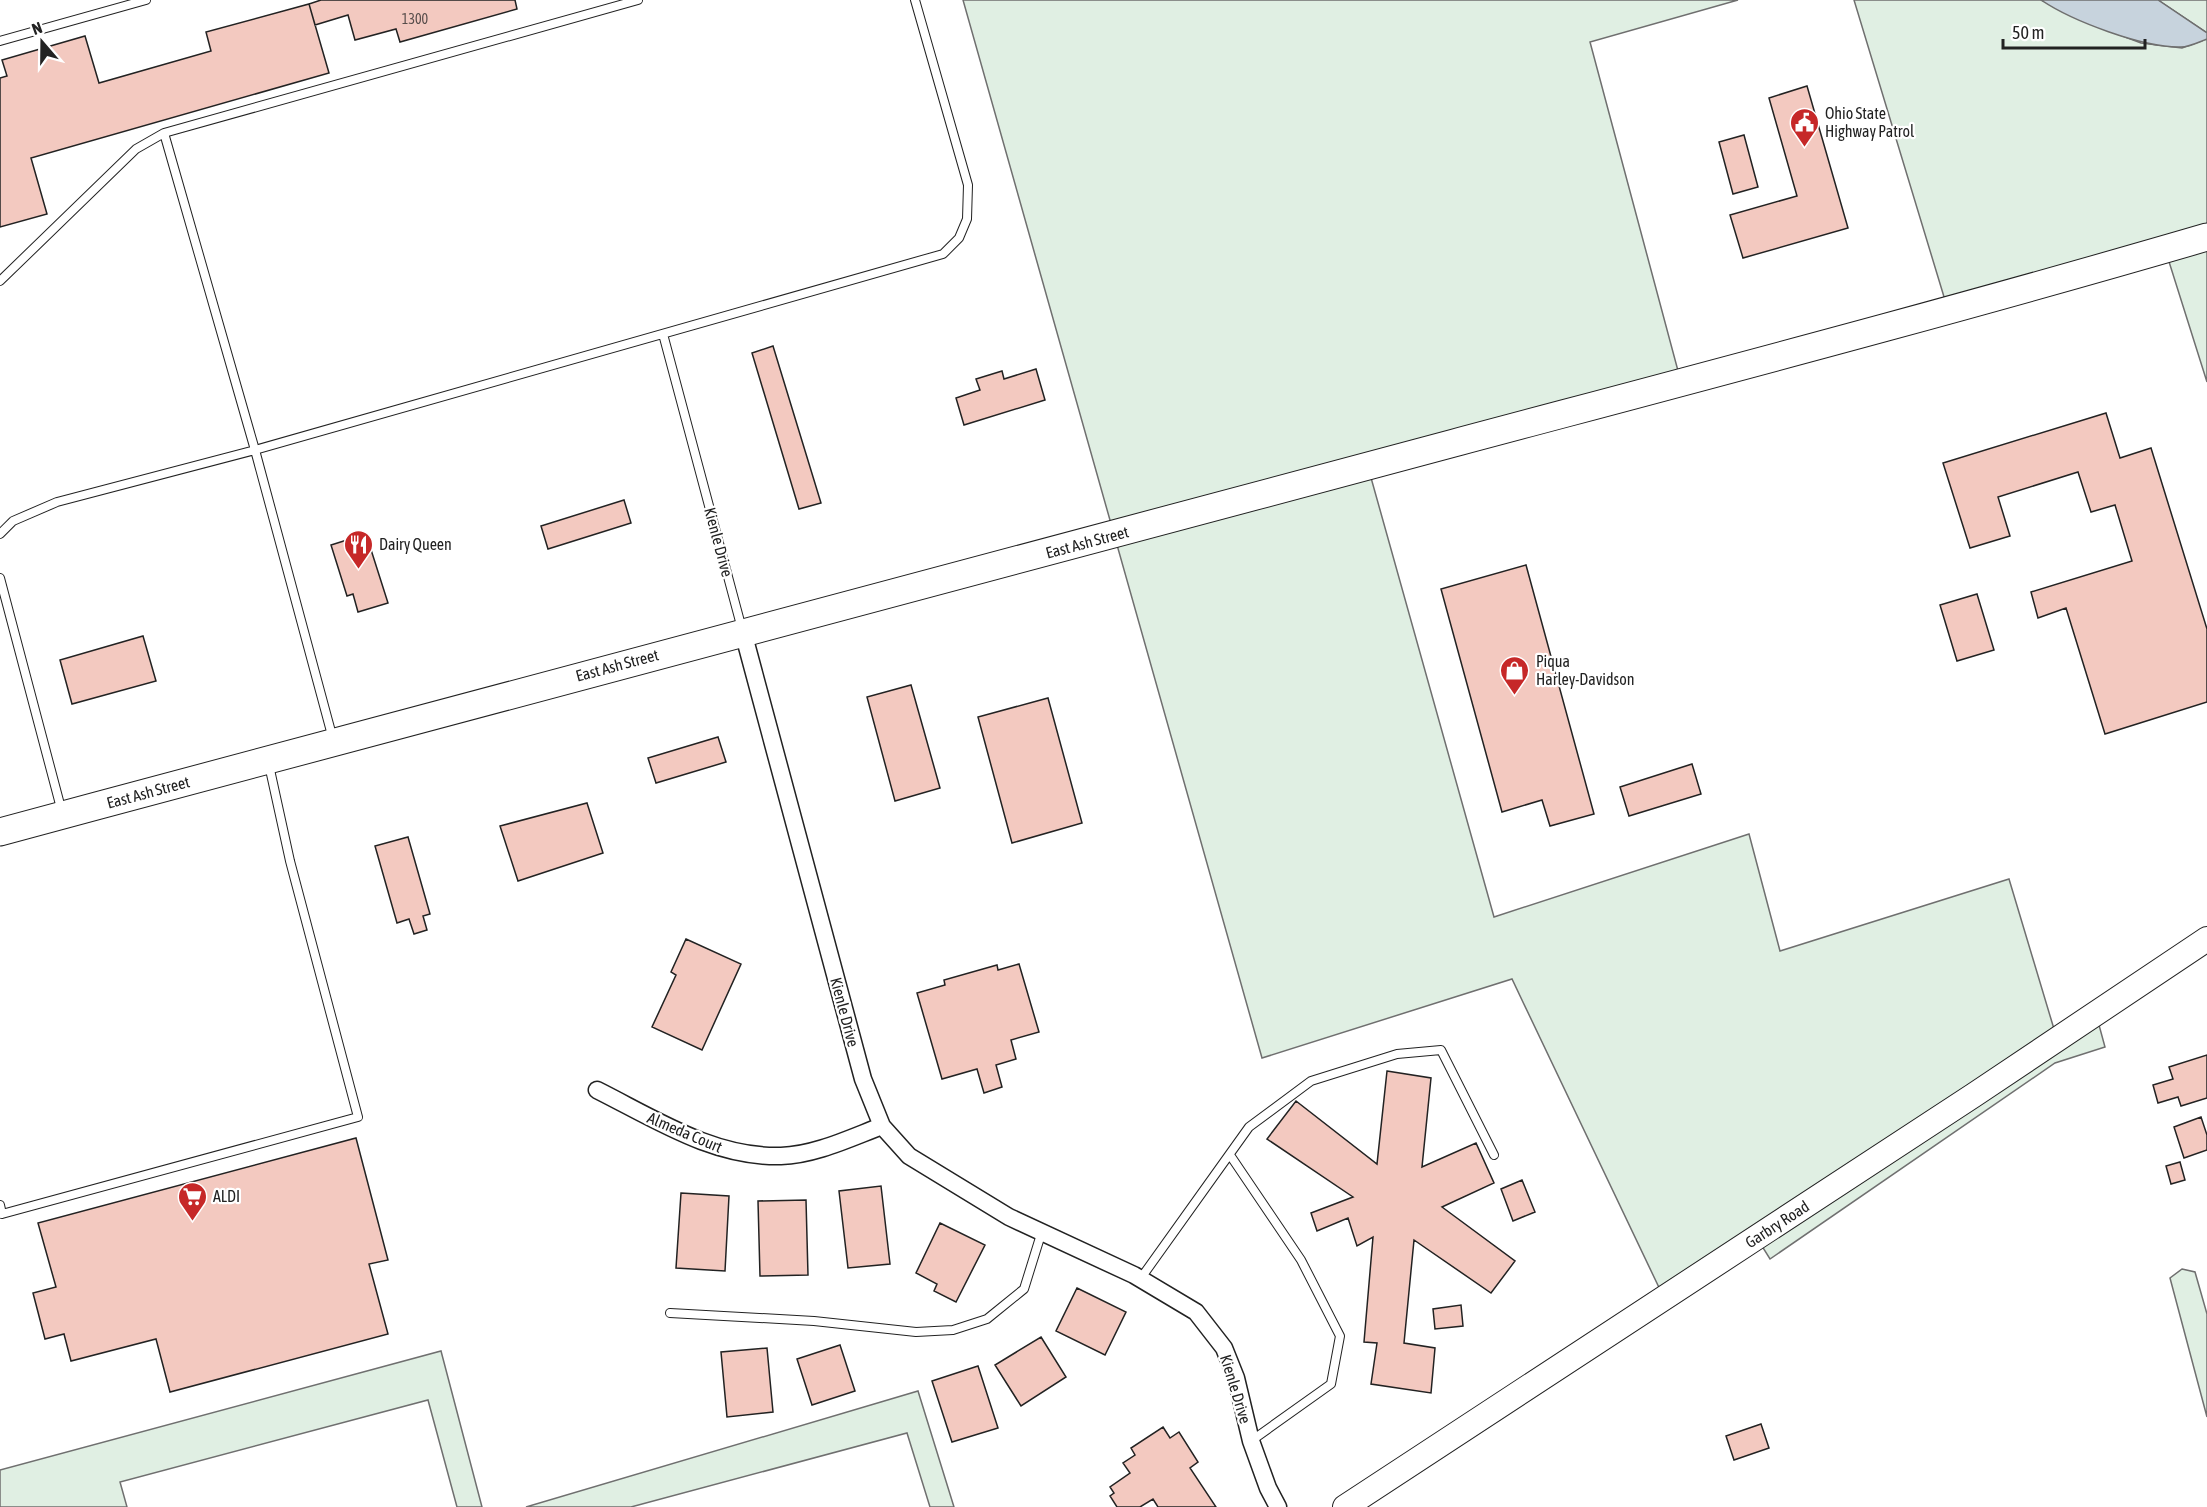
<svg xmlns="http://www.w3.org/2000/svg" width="2207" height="1507" viewBox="0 0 2207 1507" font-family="'Asap Condensed',sans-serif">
	<rect width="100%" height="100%" fill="#fff"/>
	<path fill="#e0efe3" stroke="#6f6f6f" stroke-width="1.5" d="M963 0H1738L1590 42 1681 382 1368 467 1494 917 1749 834 1780 951 2009 879 2057 1039 2096 1014 2105 1047 2055 1063 1770 1259 1757 1238 1664 1298 1512 979 1262 1058Z
		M1854 0H2041L2099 27 2141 43 2182 48 2207 39V382L2165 249 1948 310Z
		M2158 0H2207V33Z
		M2182 1269 2195 1272 2207 1314V1417L2170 1278Z
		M441 1351 482 1507H457L428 1400 120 1482 127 1507H0V1470Z
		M918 1391 954 1507H930L907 1433 631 1507H526Z"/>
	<path fill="#c7d3dd" stroke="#6f6f6f" stroke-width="1.5" d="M2041 0H2158L2207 33V39C2199 42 2189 47 2181 47 2143 48 2072 21 2041 0Z"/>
	<path fill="#f3c9c0" stroke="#222" stroke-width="1.5" d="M321 0H515L517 9 400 42 396 29 355 40 348 15 315 25 309 4Z
		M309 4 329 73 31 158 47 214 0 227V78L7 76 2 60 85 36 99 83 211 51 206 32Z
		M1807 86 1848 228 1743 258 1730 215 1797 196 1769 98Z
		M1744 135 1758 187 1733 194 1719 142Z
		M773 346 821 503 799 509 752 353Z
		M1036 369 1045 400 964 425 956 398 980 390 976 379 1002 371 1004 379Z
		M2106 413 2120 458 2151 448 2207 629V702L2105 734 2066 608 2038 618 2031 592 2132 561 2115 505 2091 512 2078 472 1998 497 2010 536 1970 548 1943 463Z
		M624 500 631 523 548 549 541 526Z
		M366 534 388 603 358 612 353 594 347 596 331 545Z
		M1526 565 1594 814 1550 826 1542 800 1502 812 1441 589Z
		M1977 594 1994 650 1957 661 1940 605Z
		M143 636 156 681 72 704 60 660Z
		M911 685 940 788 895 801 867 697Z
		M1048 698 1082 823 1012 843 978 717Z
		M718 737 726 762 656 783 648 758Z
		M1692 764 1701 794 1629 816 1620 787Z
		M587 803 603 853 518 881 500 826Z
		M408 837 430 914 423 916 427 930 414 934 409 919 397 923 375 846Z
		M686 939 741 964 702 1050 652 1027 676 975 671 972Z
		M1019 964 1039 1032 1011 1040 1016 1059 996 1065 1002 1087 984 1093 977 1069 942 1079 917 993 945 985 944 980 997 965 998 970Z
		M2207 1055V1098L2181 1106 2178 1097 2158 1103 2153 1085 2173 1079 2169 1067Z
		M1387 1071 1431 1078 1422 1167 1476 1143 1494 1183 1442 1207 1515 1261 1491 1293 1414 1240 1404 1343 1435 1348 1431 1393 1371 1384 1377 1343 1364 1342 1373 1237 1357 1246 1348 1218 1317 1231 1311 1213 1353 1197 1267 1139 1296 1101 1377 1164Z
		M2201 1117 2207 1135V1150L2184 1158 2174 1127Z
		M356 1138 388 1260 369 1264 388 1334 170 1392 156 1339 71 1361 64 1334 45 1339 33 1293 56 1287 38 1223Z
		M2180 1162 2185 1180 2171 1184 2166 1166Z
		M1522 1180 1535 1212 1513 1221 1501 1189Z
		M881 1186 890 1264 848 1268 839 1191Z
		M681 1193 729 1196 725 1271 676 1268Z
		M806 1200 808 1275 760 1276 758 1201Z
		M940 1223 985 1245 956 1302 934 1291 937 1284 916 1273Z
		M1077 1288 1126 1312 1105 1355 1056 1331Z
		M1461 1305 1463 1326 1435 1329 1433 1309Z
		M1041 1337 1066 1377 1021 1406 995 1365Z
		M840 1345 855 1391 812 1405 797 1359Z
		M767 1348 773 1412 727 1417 721 1352Z
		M978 1366 998 1428 952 1442 932 1381Z
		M1761 1424 1769 1448 1734 1460 1726 1436Z
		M1163 1427 1170 1438 1179 1432 1198 1462 1190 1468 1216 1507H1158L1153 1499 1140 1507H1117L1110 1496 1114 1493 1110 1487 1130 1473 1123 1463 1135 1455 1131 1448Z"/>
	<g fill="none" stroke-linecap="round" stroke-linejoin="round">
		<defs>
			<path id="lane" d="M0 41 146 0
				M164 133 255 450 333 739
				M0 281 136 149 164 133 638 0
				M663 334 742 629
				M0 534 13 521 57 502 255 450 943 254 959 238 967 219 968 185 915 0
				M0 578 62 812
				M1230 1155 1301 1260 1340 1336 1331 1384 1251 1441
				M0 1205 2 1214 358 1117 290 861 269 765
				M1141 1278 1249 1127 1311 1081 1397 1054 1441 1050 1494 1155
				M670 1313 814 1321 916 1332 953 1330 987 1319 1024 1289 1042 1231"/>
			<path id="street" d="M743 632 863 1079 882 1126 909 1156 1009 1217 1134 1275 1196 1312 1224 1348 1236 1378 1251 1441 1268 1488 1278 1507
				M597 1090C655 1119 714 1158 781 1156 815 1155 850 1138 882 1126"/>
			<path id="secondary" d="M1345 1507 1974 1095 2207 939"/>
			<path id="primary" d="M0 832C484 701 969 574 1454 443 1705 376 1957 310 2207 237"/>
		</defs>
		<use href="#lane" stroke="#222" stroke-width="10"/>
		<use href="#street" stroke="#222" stroke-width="19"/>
		<use href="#secondary" stroke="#222" stroke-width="26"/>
		<use href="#primary" stroke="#222" stroke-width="29"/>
		<use href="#lane" stroke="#fff" stroke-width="8"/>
		<use href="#street" stroke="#fff" stroke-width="16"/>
		<use href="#secondary" stroke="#fff" stroke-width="24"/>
		<use href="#primary" stroke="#fff" stroke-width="27"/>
	</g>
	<defs>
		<symbol id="civic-pin" viewBox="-11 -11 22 30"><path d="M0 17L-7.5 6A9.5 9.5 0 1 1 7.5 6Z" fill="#c62828" stroke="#fff"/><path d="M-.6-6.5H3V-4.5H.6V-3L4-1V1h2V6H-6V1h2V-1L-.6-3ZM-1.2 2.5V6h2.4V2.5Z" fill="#fff"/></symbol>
		<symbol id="restaurant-pin" viewBox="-11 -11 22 30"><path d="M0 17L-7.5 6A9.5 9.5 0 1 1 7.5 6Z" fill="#c62828" stroke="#fff"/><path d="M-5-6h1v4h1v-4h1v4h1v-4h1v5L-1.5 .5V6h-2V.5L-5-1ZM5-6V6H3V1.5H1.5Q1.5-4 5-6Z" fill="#fff"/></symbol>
		<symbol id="shop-pin" viewBox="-11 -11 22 30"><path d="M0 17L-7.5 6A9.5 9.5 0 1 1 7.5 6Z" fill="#c62828" stroke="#fff"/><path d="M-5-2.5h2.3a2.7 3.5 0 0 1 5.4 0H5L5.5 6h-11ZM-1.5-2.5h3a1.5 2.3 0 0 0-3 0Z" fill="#fff"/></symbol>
		<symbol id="supermarket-pin" viewBox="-11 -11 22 30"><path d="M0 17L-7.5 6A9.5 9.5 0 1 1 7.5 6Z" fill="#c62828" stroke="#fff"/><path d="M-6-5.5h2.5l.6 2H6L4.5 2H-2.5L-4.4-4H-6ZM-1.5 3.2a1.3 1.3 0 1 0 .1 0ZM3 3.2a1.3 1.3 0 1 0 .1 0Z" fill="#fff"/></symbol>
	</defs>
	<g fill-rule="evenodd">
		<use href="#civic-pin" x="1788" y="106" width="33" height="45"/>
		<use href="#restaurant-pin" x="342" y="528" width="33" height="45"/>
		<use href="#shop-pin" x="1498" y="654" width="33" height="45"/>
		<use href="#supermarket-pin" x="176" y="1180" width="33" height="45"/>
	</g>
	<g text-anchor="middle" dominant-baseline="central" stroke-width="4.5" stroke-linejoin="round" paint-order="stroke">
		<g font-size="14" fill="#564c4a">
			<text x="415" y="19">1300</text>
		</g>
		<g font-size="16" fill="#222" stroke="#fff" text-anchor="start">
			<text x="1825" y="113">Ohio State<tspan x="1825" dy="18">Highway Patrol</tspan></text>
			<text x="379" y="544">Dairy Queen</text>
			<text x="1536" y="661">Piqua<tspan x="1536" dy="18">Harley-Davidson</tspan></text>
			<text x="213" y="1196">ALDI</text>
		</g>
		<g font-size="16" fill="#222" stroke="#fff">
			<text transform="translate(719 542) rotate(75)">Kienle Drive</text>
			<text transform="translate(1087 542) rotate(-15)">East Ash Street</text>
			<text transform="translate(617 665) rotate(-15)">East Ash Street</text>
			<text transform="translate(148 792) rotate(-15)">East Ash Street</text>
			<text transform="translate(845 1012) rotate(75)">Kienle Drive</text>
			<text transform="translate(685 1132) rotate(23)">Almeda Court</text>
			<text transform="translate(1777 1224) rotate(-33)">Garbry Road</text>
			<text transform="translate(1236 1389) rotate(73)">Kienle Drive</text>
		</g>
	</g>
	<g transform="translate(42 42) rotate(340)" stroke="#ffffff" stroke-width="4.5" paint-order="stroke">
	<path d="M0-4.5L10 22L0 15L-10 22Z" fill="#222222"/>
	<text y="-9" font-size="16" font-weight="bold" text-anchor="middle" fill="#222222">N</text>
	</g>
	<path d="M2003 39v9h142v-9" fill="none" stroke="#222222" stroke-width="3"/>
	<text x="2012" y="39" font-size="18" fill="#222222" stroke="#ffffff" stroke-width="4.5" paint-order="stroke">50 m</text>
</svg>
